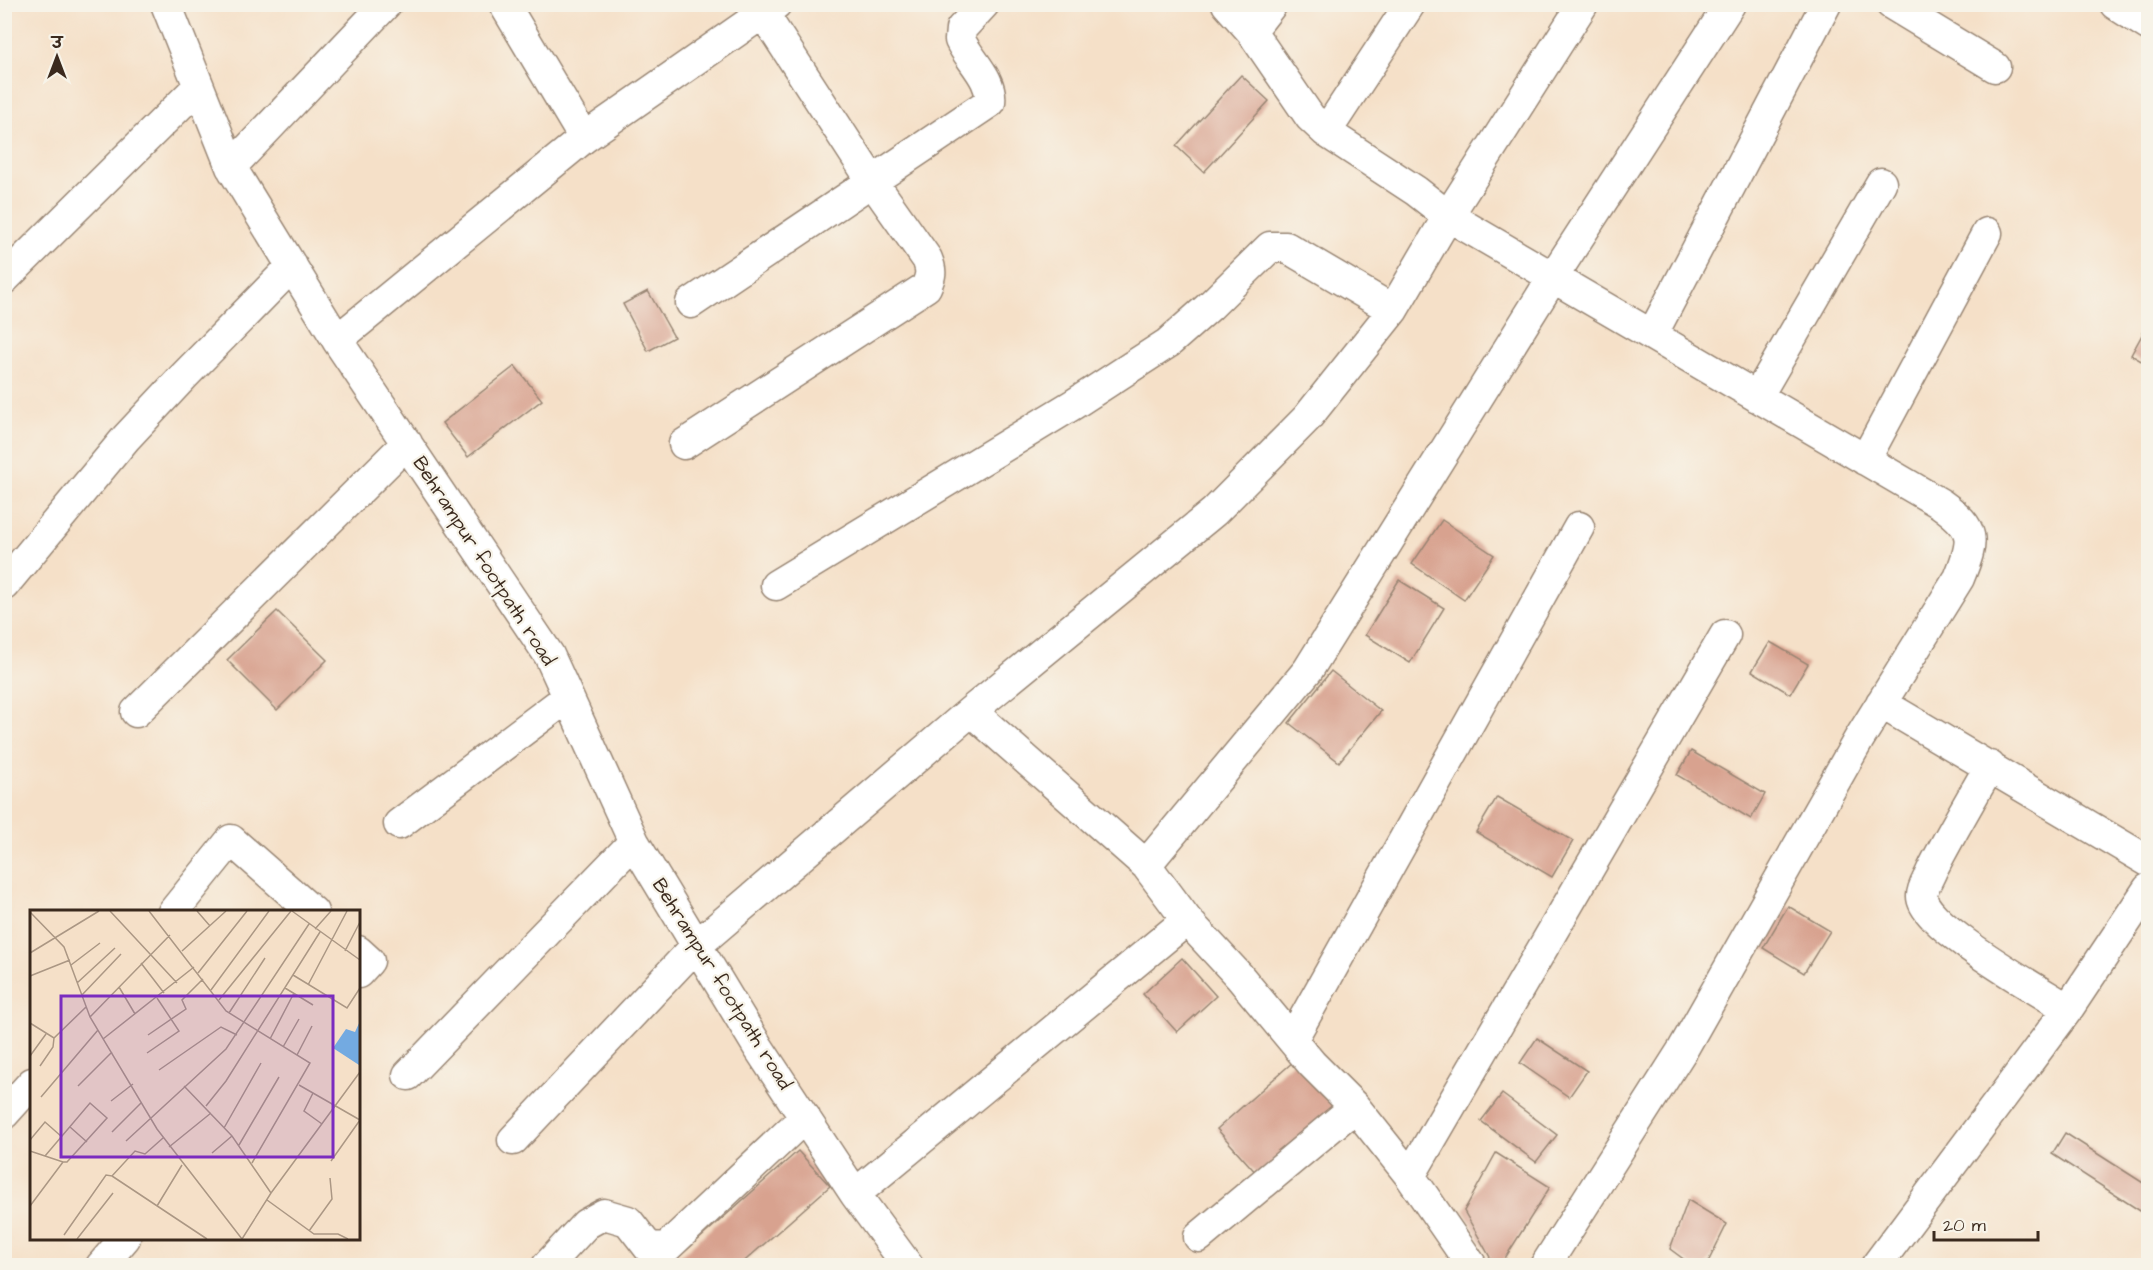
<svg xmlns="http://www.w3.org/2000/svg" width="2153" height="1270" viewBox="0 0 2153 1270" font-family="'Architects Daughter','Playpen Sans Deva',sans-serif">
	<rect width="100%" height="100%" fill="#f7f3e8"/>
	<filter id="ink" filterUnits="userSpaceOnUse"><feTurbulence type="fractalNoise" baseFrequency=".0167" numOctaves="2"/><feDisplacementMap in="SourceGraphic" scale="12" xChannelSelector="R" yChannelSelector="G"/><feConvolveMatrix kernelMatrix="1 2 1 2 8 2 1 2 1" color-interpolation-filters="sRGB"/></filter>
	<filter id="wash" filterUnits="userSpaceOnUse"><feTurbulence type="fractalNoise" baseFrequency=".008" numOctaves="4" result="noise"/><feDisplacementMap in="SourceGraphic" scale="24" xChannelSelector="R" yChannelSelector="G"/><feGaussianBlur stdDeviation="1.35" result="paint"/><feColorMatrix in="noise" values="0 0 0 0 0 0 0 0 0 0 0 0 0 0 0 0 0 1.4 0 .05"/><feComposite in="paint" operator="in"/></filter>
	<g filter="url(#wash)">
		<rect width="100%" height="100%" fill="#f5e0c8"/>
		<g id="blocks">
			<path fill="#d8a28f" d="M1241 75 1269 101 1204 172 1176 146Z
				M648 291 674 337 648 351 623 304Z
				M2148 324V365L2131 355Z
				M515 366 542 400 468 457 442 423Z
				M1442 520 1494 555 1464 600 1412 564Z
				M1399 580 1444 608 1410 663 1365 635Z
				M277 611 327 660 277 710 227 660Z
				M1770 642 1808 664 1790 694 1752 671Z
				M1331 671 1381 711 1339 762 1289 723Z
				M1691 751 1765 794 1751 819 1677 775Z
				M1497 797 1573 841 1552 877 1476 832Z
				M1788 906 1830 931 1804 973 1763 948Z
				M1182 958 1216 996 1177 1032 1143 994Z
				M1537 1038 1587 1071 1569 1097 1520 1063Z
				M1294 1061 1335 1107 1258 1175 1217 1129Z
				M1502 1094 1557 1135 1536 1162 1481 1121Z
				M2065 1133 2148 1186V1216L2052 1154Z
				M798 1151 830 1186 739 1266 671 1264Z
				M1496 1153 1550 1187 1500 1266H1495L1464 1211Z
				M1688 1200 1727 1224 1706 1266H1693L1670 1249Z"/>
		</g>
	</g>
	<g filter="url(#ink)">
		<use href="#blocks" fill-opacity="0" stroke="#988573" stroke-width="1.5"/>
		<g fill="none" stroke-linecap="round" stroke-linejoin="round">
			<defs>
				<path id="minor" d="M166 4 231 167 337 340 549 655 634 842 758 1047 855 1194 908 1266
					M504 4 584 138
					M1227 4 1251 31 1310 117 1326 132 1416 191 1448 216 1941 504C1976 529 1975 539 1959 578L1859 739 1683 1049 1545 1266
					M1891 4 1995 67
					M2115 4 2148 25
					M1251 31 1272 4
					M1326 132 1410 4
					M231 167 386 4
					M4 279 198 87
					M691 303 990 102C993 79 969 60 960 40L961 29 984 4
					M1652 335 1826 4
					M337 340 584 138 776 4
					M1757 397 1881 183
					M684 444 926 287C931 276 932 271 927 259L872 181 763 13
					M1865 460 1987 233
					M4 585 126 438 184 376 292 266
					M776 585 1074 404 1168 343 1210 306 1270 247H1286L1393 310
					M1881 703 2148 861
					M971 711 1146 865 1187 920 1239 976 1312 1064 1355 1107 1410 1176 1472 1266
					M136 712 407 443
					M1990 766C1970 801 1950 835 1932 870 1929 878 1922 887 1922 896 1920 924 2042 992 2068 1009
					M399 824 568 697
					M1146 865 1308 670 1553 277 1730 4
					M173 912 231 840 313 912
					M358 951 369 961 358 973
					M1292 1040 1579 527
					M408 1075 634 842
					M4 1114 32 1083
					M513 1140 697 945 971 711 1214 512 1307 418 1393 310 1448 216 1583 4
					M1410 1176 1725 635
					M855 1194 1187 920
					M1199 1237 1355 1107
					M101 1266 125 1238
					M547 1266 586 1224 604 1214 628 1221 649 1248 667 1247 805 1117
					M1876 1266 2068 1009 2148 889"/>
			</defs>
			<use href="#minor" stroke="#988573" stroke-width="33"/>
			<use href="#minor" stroke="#fff" stroke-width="30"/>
		</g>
	</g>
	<g text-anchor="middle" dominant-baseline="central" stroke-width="4.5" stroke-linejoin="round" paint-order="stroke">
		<g font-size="20" fill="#3b2a1e" stroke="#f7f3e8">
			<text transform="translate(484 561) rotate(57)">Behrampur footpath road</text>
			<text transform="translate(722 984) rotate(58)">Behrampur footpath road</text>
		</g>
	</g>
	<g transform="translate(30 910)">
		<rect width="330" height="330" fill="#f5e0c8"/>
		<path d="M330 111V154L329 155 303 138 316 119 325 122Z" fill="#73aae1"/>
		<path fill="none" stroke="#ab9784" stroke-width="1.5" d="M80 1 147 73M119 1 196 101 280 153 222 253M167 1 180 16M262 1 330 50M0 2 34 37 60 107 127 219 212 329M285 19 301 1M152 41 196 1M315 41 330 12M0 43 69 1M111 53 134 83M41 55 70 33M168 63 217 1M263 65 317 98 330 78M0 66 40 50M47 73 85 38M278 75 317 1M89 77 105 104M255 78 283 95M181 80 239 1M51 86 91 44M189 90 261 1M199 103 235 48M60 107 140 25M0 113 24 128 56 97M118 125 156 99 152 90 173 69M73 129 164 57M240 129 264 83M253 137 269 109M117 143 149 121 127 88M267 145 282 116M0 146 16 124M10 156 23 137 24 128M129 160 191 117 207 125M269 175 330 210M48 176 82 142M154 176 202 226 241 283M283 183 274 201 292 214M11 187 68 120M81 191 103 174M176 196 196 171 290 22M40 217 57 232M194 218 231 153M82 222 111 193M0 230 15 212 32 227M96 231 196 139 279 14M209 235 249 167M139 237 181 203M0 241 33 252H37L77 208 60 193 15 246M182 243 202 226M301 251 330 210M82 266 177 329M237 290 284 324H308L318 329M0 296 33 252M127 296 152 255M279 321 302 289 300 268M34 325 76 265 82 266 105 241 115 244 133 228M47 329 83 283M212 329 241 283 330 162"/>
		<path fill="#7b2cbf" fill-opacity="0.15" stroke="#7b2cbf" stroke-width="3" d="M31 86H303V247H31Z"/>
		<rect width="330" height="330" fill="none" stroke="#3b2a1e" stroke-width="3"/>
	</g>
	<rect width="2153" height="1270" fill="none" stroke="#f7f3e8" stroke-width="24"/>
	<g transform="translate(57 57)" stroke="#f7f3e8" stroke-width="4.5" paint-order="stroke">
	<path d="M0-4.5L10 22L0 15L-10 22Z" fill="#3b2a1e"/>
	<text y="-9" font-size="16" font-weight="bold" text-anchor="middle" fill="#3b2a1e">उ</text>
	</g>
	<path d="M1934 1231v9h104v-9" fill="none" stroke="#3b2a1e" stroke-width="3"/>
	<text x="1943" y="1231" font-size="18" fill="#3b2a1e" stroke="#f7f3e8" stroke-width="4.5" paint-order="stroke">20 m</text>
</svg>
